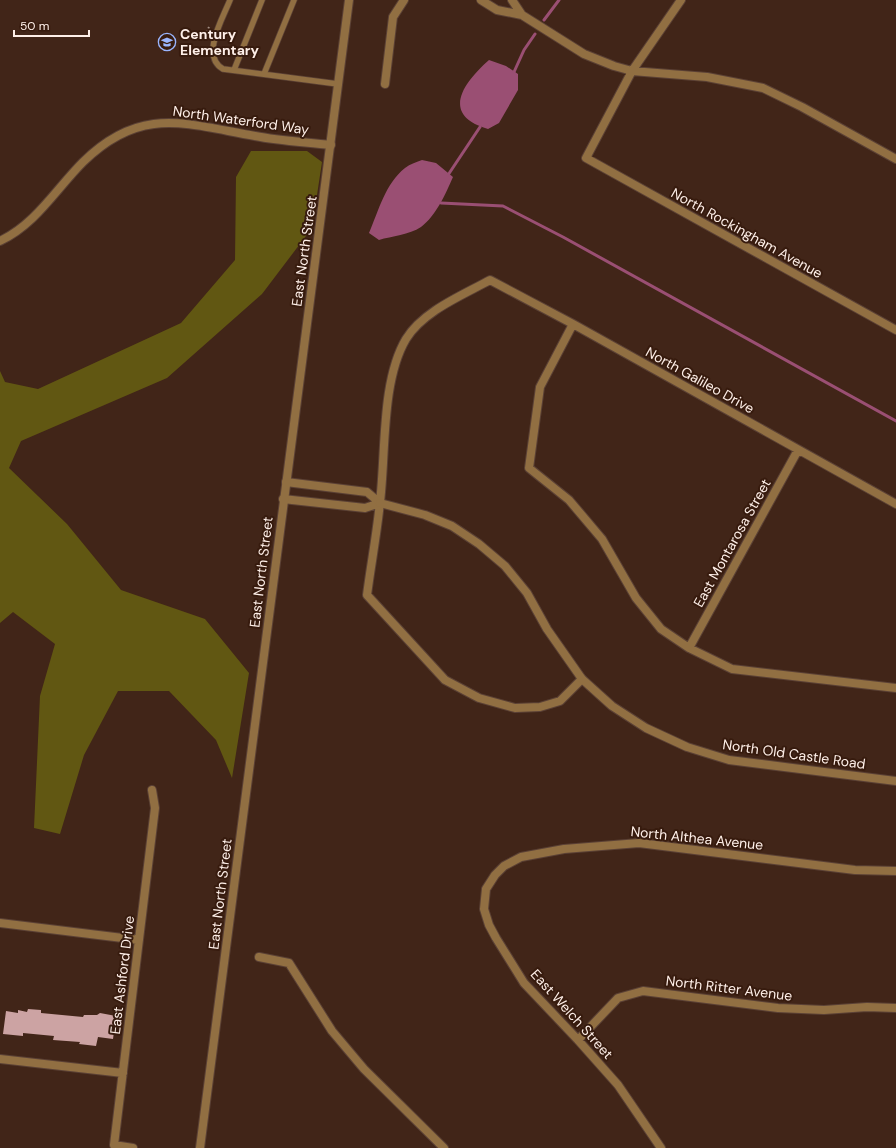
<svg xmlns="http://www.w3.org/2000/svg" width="896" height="1148" viewBox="0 0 896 1148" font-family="'DM Sans',sans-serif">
	<rect width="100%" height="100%" fill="#412518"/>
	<path fill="#615712" d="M251 151H307L322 162 312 228 262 294 167 378 21 441 9 468 67 524 121 590 205 619 249 673 232 778 216 740 169 691H118L84 755 60 834 34 828 40 696 55 644 13 612 0 623V371L5 382 38 389 181 323 235 260 236 177Z"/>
	<path fill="#9a4f73" d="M489 60 506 66 518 74V90L499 123 488 129C440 115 463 83 489 60Z
		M422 160 436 163 453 177C446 193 436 216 421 227 409 235 392 236 379 240L369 233C379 210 385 184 405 168 410 164 417 162 422 160Z"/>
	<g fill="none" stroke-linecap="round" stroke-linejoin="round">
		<path stroke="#9a4f73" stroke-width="3" d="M544 20 559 0
			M514 72 524 50 535 34
			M448 175 480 127
			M441 203 503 206 563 237 896 421"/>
	</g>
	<path fill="#cca3a3" d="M28 1009 41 1010V1013L83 1017 84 1015H97L100 1013 116 1016 113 1039 98 1037 96 1046 79 1044 80 1042 53 1040 54 1036 23 1033V1036L3 1034 6 1011 18 1013V1010L27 1012Z"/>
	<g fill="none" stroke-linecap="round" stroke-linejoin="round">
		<defs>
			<path id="service" d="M230 0C223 18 200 56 223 69L338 84
				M234 70 262 0
				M264 74 294 0"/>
			<path id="minor" d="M481 0 497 10 522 15 584 54 614 66 632 71 707 77 763 88 802 107 896 159
				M512 0 522 15
				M681 0 632 71 586 158 896 330
				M385 84 393 17 404 0
				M0 241C36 224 56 189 83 162 141 105 185 124 255 136 280 141 306 142 331 145
				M573 324 540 387 529 468 569 500 602 539 636 598 661 629 689 648 732 669 896 688
				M286 482 367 492 380 503
				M283 499 365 508 380 503
				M689 648 798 450
				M582 679 560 701 540 707 515 708 479 698 445 680 367 595C371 564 377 533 380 502 386 453 381 381 406 339 423 311 463 295 490 280L573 324 896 504
				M0 923 139 940
				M259 957 289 963 332 1031 364 1069 444 1148
				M578 1040 618 998 643 991 778 1008 824 1010 867 1007 896 1008
				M0 1059 123 1073
				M133 1148 114 1145 155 808 152 790
				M661 1148 618 1085 578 1040 524 983 496 938 489 925 484 909 486 889 495 875 504 866 521 857 564 849 639 843 855 870 896 871"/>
			<path id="tertiary" d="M380 503 425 515 452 526 479 544 505 566 527 593 547 629 582 679 612 706 646 728 687 747 729 760 896 781
				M200 1148 349 0"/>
		</defs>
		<use href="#service" stroke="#5b4135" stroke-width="7"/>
		<use href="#minor" stroke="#5b4135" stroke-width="10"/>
		<use href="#tertiary" stroke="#5b4135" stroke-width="10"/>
		<path stroke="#a38e84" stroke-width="2" stroke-dasharray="4 2" stroke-linecap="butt" d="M206 34 209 27"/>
		<use href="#service" stroke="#916f42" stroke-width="5.5"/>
		<use href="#minor" stroke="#916f42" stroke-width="8"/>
		<use href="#tertiary" stroke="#916f42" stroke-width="8"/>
	</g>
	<defs>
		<symbol id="school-ring" viewBox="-11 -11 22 22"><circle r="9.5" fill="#371b0e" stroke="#9ab5fd" stroke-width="1.5"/><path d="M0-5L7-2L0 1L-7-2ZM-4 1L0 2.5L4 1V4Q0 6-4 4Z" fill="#9ab5fd"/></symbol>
	</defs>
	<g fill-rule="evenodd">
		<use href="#school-ring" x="157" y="32" width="20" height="20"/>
	</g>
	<g text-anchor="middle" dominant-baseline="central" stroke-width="4" stroke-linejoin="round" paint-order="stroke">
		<g font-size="14" font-weight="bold" fill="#feefe8" stroke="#371b0e" text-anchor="start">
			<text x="180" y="34">Century<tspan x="180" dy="16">Elementary</tspan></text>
		</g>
		<g font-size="14" fill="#feefe8" stroke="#371b0e">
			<text transform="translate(241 120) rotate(8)">North Waterford Way</text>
			<text transform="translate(747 233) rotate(29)">North Rockingham Avenue</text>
			<text transform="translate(304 251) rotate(-82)">East North Street</text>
			<text transform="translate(700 380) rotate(29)">North Galileo Drive</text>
			<text transform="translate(732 543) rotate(-61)">East Montarosa Street</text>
			<text transform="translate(261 572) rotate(-83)">East North Street</text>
			<text transform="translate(794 754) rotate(8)">North Old Castle Road</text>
			<text transform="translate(697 838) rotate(6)">North Althea Avenue</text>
			<text transform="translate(220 894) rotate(-83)">East North Street</text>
			<text transform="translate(122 975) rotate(-83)">East Ashford Drive</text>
			<text transform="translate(729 988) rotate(7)">North Ritter Avenue</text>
			<text transform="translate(572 1014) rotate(48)">East Welch Street</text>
		</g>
	</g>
	<path d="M14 30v6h75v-6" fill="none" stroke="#feefe8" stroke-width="2"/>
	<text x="20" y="30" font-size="12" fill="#feefe8" stroke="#371b0e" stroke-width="3" paint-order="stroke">50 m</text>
</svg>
